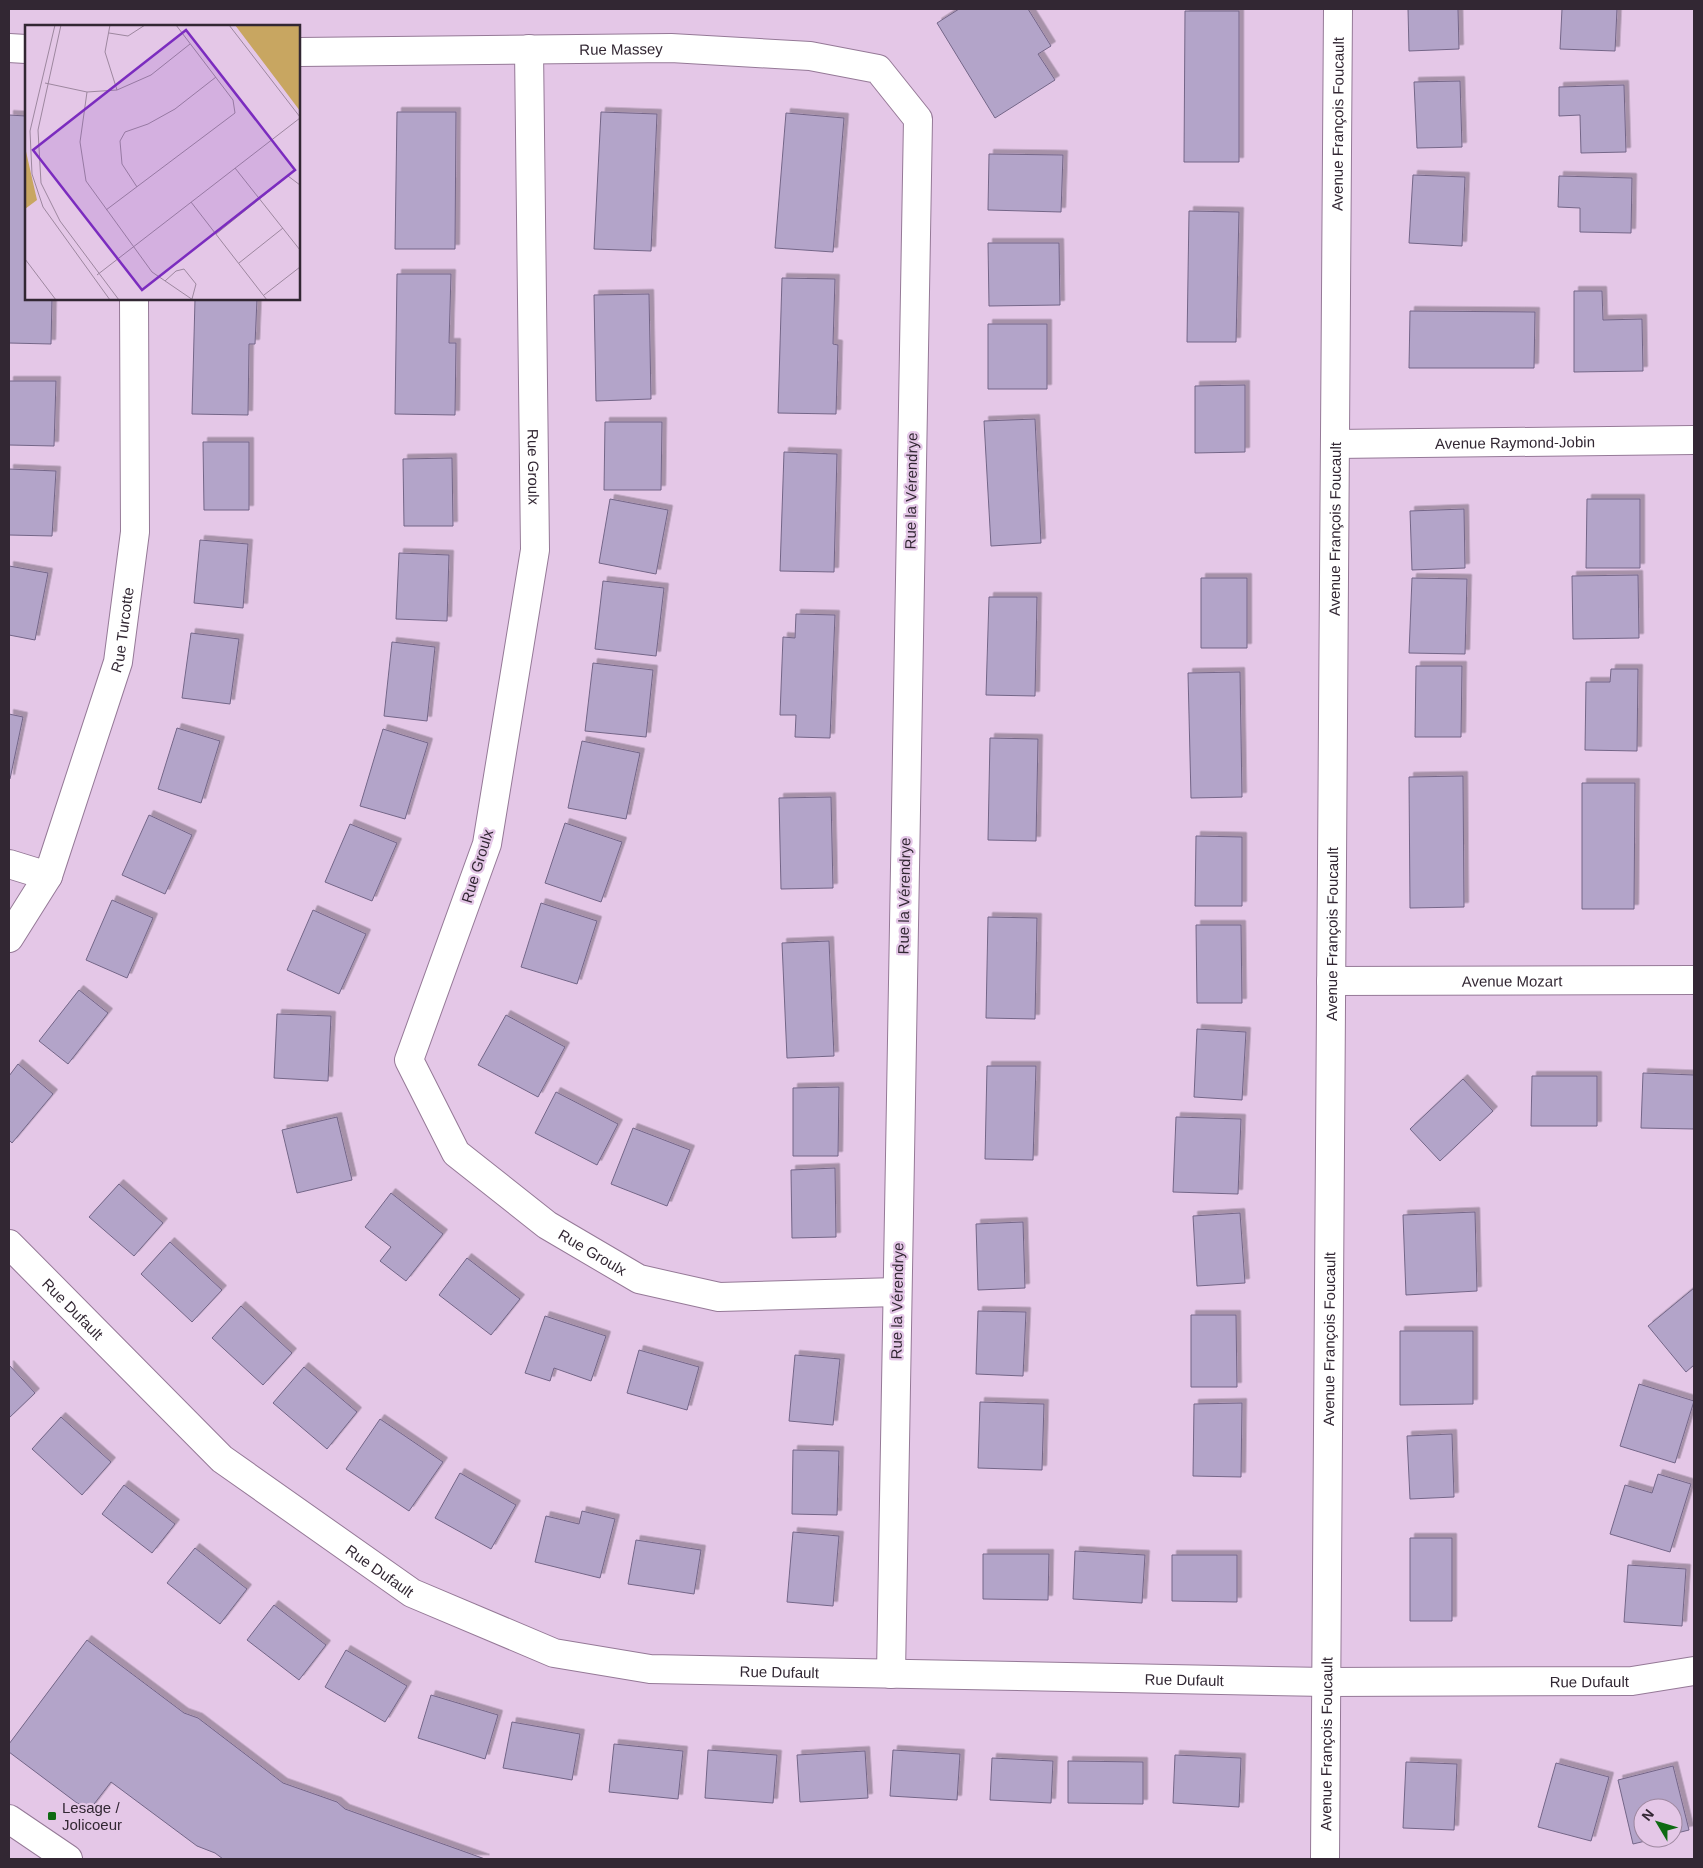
<svg xmlns="http://www.w3.org/2000/svg" width="1703" height="1868" viewBox="0 0 1703 1868" font-family="Arial,sans-serif">
	<defs>
		<filter id="shadow"><feDropShadow dx="4.5" dy="-4.5" stdDeviation="0" flood-color="#0004"/></filter>
	</defs>
	<rect width="100%" height="100%" fill="#e4c7e7"/>
	<path fill="#b3a4c9" stroke="#746688" filter="url(#shadow)" d="M959 9H1028L1051 46 1038 54 1055 80 995 118 937 23Z
		M1408 9H1458L1459 49 1409 51Z
		M1562 9H1617L1615 51 1560 49Z
		M1185 11H1239V162H1184Z
		M1460 81 1462 147 1417 148 1414 82Z
		M1624 85 1626 152 1581 153 1580 115 1559 116V87Z
		M397 112H456L455 249H395Z
		M601 112 657 114 651 251 594 249Z
		M786 113 844 118 833 252 775 248Z
		M9 115 26 116V299H52L51 344 9 343Z
		M989 154 1063 155 1061 212 988 210Z
		M1413 175 1465 177 1462 246 1409 243Z
		M1559 176 1632 178 1631 233 1580 232V208L1558 207Z
		M1189 211 1239 212 1236 342H1187Z
		M988 243H1059L1060 305 989 306Z
		M397 274H451L449 343H456L455 415 395 414Z
		M782 278 835 279 833 344 838 345 836 414 778 413Z
		M1574 291H1602L1603 320 1642 319 1643 371 1574 372Z
		M649 294 651 399 596 401 594 295Z
		M195 299H257L255 344H249L248 415 192 414Z
		M1410 311 1535 312 1534 368H1409Z
		M988 324H1047V389H988Z
		M9 381H56L54 446 9 445Z
		M1245 385V452L1195 453V386Z
		M1035 419 1041 543 991 546 984 421Z
		M605 422H662L661 490H604Z
		M203 442H249V510H204Z
		M784 452 837 454 834 572 780 571Z
		M452 458 453 526H404L403 459Z
		M9 469 56 471 52 536 9 535Z
		M610 499 668 510 656 574 599 563Z
		M1587 499H1640V568H1586Z
		M1464 509 1465 568 1412 570 1410 511Z
		M200 540 248 544 243 608 194 603Z
		M399 553 449 555 447 621 396 619Z
		M9 566 48 573 35 640 9 635Z
		M1638 575 1639 638 1573 639 1572 576Z
		M1201 578H1247V648H1201Z
		M1412 578 1467 579 1465 654 1409 653Z
		M603 581 664 588 656 656 595 649Z
		M989 597H1037L1035 696 986 695Z
		M796 614 835 615 830 738 795 737 796 715H780L783 637 795 638Z
		M191 633 239 639 230 704 182 698Z
		M392 642 435 647 427 721 384 716Z
		M593 663 653 670 646 737 585 731Z
		M1416 666H1462L1461 737H1415Z
		M1611 669H1638L1637 751 1585 750 1586 682H1610Z
		M1240 672 1242 797 1191 798 1188 673Z
		M9 714 23 717 10 779H9Z
		M177 728 220 741 201 803 158 789Z
		M383 729 428 743 405 819 360 806Z
		M990 738 1038 739 1036 841 988 840Z
		M582 741 640 753 626 819 568 808Z
		M1463 776 1464 907 1410 908 1409 777Z
		M1582 783H1635L1634 909H1582Z
		M831 797 833 888 781 889 779 798Z
		M149 815 192 835 165 894 122 875Z
		M565 823 622 842 601 902 545 883Z
		M350 824 397 843 372 901 325 882Z
		M1196 836 1242 837V906H1195Z
		M112 900 153 918 127 978 86 960Z
		M541 903 597 921 577 984 521 967Z
		M313 910 366 934 339 994 287 970Z
		M988 917 1037 918 1035 1019 986 1018Z
		M1196 925H1241L1242 1003H1197Z
		M829 941 834 1056 787 1058 782 943Z
		M79 990 108 1013 68 1064 39 1041Z
		M277 1014 331 1016 328 1081 274 1078Z
		M506 1015 565 1047 538 1097 478 1065Z
		M1197 1029 1246 1032 1242 1100 1194 1097Z
		M18 1064 53 1094 12 1143 9 1140V1076Z
		M987 1066H1036L1033 1160 985 1159Z
		M1643 1073 1694 1075V1129L1641 1128Z
		M1532 1076H1597V1126H1531Z
		M1463 1079 1493 1111 1440 1161 1410 1129Z
		M839 1087 838 1156H793V1088Z
		M556 1092 618 1124 597 1165 535 1133Z
		M337 1117 352 1180 297 1193 282 1130Z
		M1176 1117 1241 1119 1238 1194 1173 1192Z
		M633 1128 690 1150 667 1206 611 1184Z
		M835 1168 836 1237 792 1238 791 1170Z
		M119 1184 163 1223 134 1256 89 1217Z
		M391 1193 443 1234 406 1281 380 1261 391 1247 365 1227Z
		M1475 1212 1477 1291 1406 1295 1403 1215Z
		M1240 1213 1245 1283 1197 1286 1193 1216Z
		M1023 1222 1025 1288 978 1290 976 1224Z
		M170 1242 222 1290 192 1322 141 1274Z
		M467 1258 520 1299 491 1335 439 1295Z
		M1694 1288V1365L1686 1372 1648 1326Z
		M241 1306 292 1353 263 1385 212 1338Z
		M978 1311 1026 1312 1023 1376 976 1374Z
		M1191 1315H1236L1237 1387H1191Z
		M545 1316 606 1336 591 1381 554 1368 550 1381 525 1373Z
		M1400 1331H1473V1404L1400 1405Z
		M639 1350 699 1367 687 1410 627 1393Z
		M795 1355 840 1359 833 1425 789 1421Z
		M9 1365 35 1393 9 1418Z
		M304 1367 357 1412 327 1449 273 1403Z
		M1639 1384 1694 1401 1675 1463 1620 1446Z
		M980 1402 1044 1404 1042 1470 978 1468Z
		M1242 1403 1241 1477 1193 1476 1194 1404Z
		M61 1417 111 1462 82 1495 32 1449Z
		M380 1419 443 1462 409 1511 346 1469Z
		M1452 1434 1454 1497 1410 1499 1407 1436Z
		M793 1450 839 1451 837 1515 792 1514Z
		M460 1473 516 1505 491 1549 435 1518Z
		M1658 1474 1691 1484 1670 1552 1610 1534 1625 1485 1652 1493Z
		M124 1485 175 1524 152 1553 102 1514Z
		M582 1511 615 1519 600 1578 535 1562 546 1516 579 1524Z
		M793 1532 839 1536 833 1606 787 1602Z
		M1410 1538H1452V1621H1410Z
		M636 1540 701 1550 694 1594 628 1584Z
		M195 1548 247 1589 220 1624 167 1583Z
		M1075 1551 1145 1555 1142 1603 1073 1599Z
		M983 1554H1049L1048 1600 983 1599Z
		M1172 1555H1237V1602L1172 1601Z
		M1628 1565 1686 1569 1682 1626 1624 1622Z
		M274 1605 326 1645 299 1680 247 1640Z
		M87 1640 184 1713 198 1718 283 1783 337 1802 345 1809 485 1859H223L215 1853 197 1846 111 1782 91 1808 77 1803 9 1752V1744Z
		M346 1650 407 1686 385 1722 325 1687Z
		M431 1695 498 1715 485 1759 418 1738Z
		M512 1722 580 1734 572 1780 503 1768Z
		M614 1744 683 1751 678 1799 609 1792Z
		M708 1750 777 1755 773 1803 705 1798Z
		M893 1750 960 1754 957 1800 890 1796Z
		M865 1751 868 1798 800 1802 797 1755Z
		M1175 1755 1241 1758 1239 1807 1173 1803Z
		M992 1758 1053 1761 1051 1803 990 1800Z
		M1068 1761 1143 1762V1804L1068 1803Z
		M1406 1762 1457 1764 1454 1830 1403 1828Z
		M1556 1763 1609 1777 1591 1841 1538 1827Z
		M1673 1766 1689 1830 1673 1834V1808H1643V1838H1658L1633 1844 1618 1780Z"/>
	<g fill="none" stroke-linecap="round" stroke-linejoin="round">
		<defs>
			<g id="minor">
				<path d="M9 48 26 49"/>
				<path id="s1" d="M529 49 535 550 487 844 409 1060 456 1153 547 1225 639 1279 719 1297 897 1292"/>
				<path id="s2" d="M299 52 671 48 810 56 878 69 918 119 891 1674"/>
				<path id="s3" d="M1335 444 1694 440"/>
				<path d="M9 864 48 876"/>
				<path id="s4" d="M9 938 48 876 118 662 135 532 134 299"/>
				<path id="s5" d="M1331 981 1694 980"/>
				<path id="s6" d="M9 1244 222 1459 412 1593 554 1653 650 1669 1326 1682 1632 1681 1694 1671"/>
				<path id="s7" d="M1325 1859 1338 9"/>
			</g>
			<path id="tertiary" d="M9 1819 68 1859"/>
		</defs>
		<use href="#minor" stroke="#957997" stroke-width="30"/>
		<use href="#tertiary" stroke="#957997" stroke-width="30"/>
		<use href="#minor" stroke="#fff" stroke-width="28"/>
		<use href="#tertiary" stroke="#fff" stroke-width="28"/>
	</g>
	<rect fill="#0e6a13" stroke="#e4c7e7" stroke-width="2" x="47" y="1811" width="10" height="10" rx="2.5"/>
	<g text-anchor="middle" dominant-baseline="central" stroke-width="4.5" stroke-linejoin="round" paint-order="stroke">
		<g font-size="15" fill="#322733" stroke="#e4c7e7">
			<text stroke="none"><textPath href="#s2" startOffset="322">Rue Massey</textPath></text>
			<text stroke="none"><textPath href="#s7" startOffset="1735">Avenue François Foucault</textPath></text>
			<text stroke="none"><textPath href="#s3" startOffset="180">Avenue Raymond-Jobin</textPath></text>
			<text stroke="none"><textPath href="#s1" startOffset="418">Rue Groulx</textPath></text>
			<text transform="translate(911 491) rotate(-89)">Rue la Vérendrye</text>
			<text stroke="none"><textPath href="#s7" startOffset="1330">Avenue François Foucault</textPath></text>
			<text stroke="none"><textPath href="#s4" startOffset="331">Rue Turcotte</textPath></text>
			<text transform="translate(477 866) rotate(-73)">Rue Groulx</text>
			<text transform="translate(904 896) rotate(-89)">Rue la Vérendrye</text>
			<text stroke="none"><textPath href="#s7" startOffset="925">Avenue François Foucault</textPath></text>
			<text stroke="none"><textPath href="#s5" startOffset="181">Avenue Mozart</textPath></text>
			<text stroke="none"><textPath href="#s1" startOffset="1302">Rue Groulx</textPath></text>
			<text transform="translate(897 1301) rotate(-89)">Rue la Vérendrye</text>
			<text stroke="none"><textPath href="#s6" startOffset="91">Rue Dufault</textPath></text>
			<text stroke="none"><textPath href="#s7" startOffset="520">Avenue François Foucault</textPath></text>
			<text stroke="none"><textPath href="#s6" startOffset="496">Rue Dufault</textPath></text>
			<text stroke="none"><textPath href="#s6" startOffset="916">Rue Dufault</textPath></text>
			<text stroke="none"><textPath href="#s6" startOffset="1321">Rue Dufault</textPath></text>
			<text stroke="none"><textPath href="#s6" startOffset="1726">Rue Dufault</textPath></text>
			<text stroke="none"><textPath href="#s7" startOffset="115">Avenue François Foucault</textPath></text>
		</g>
		<g font-size="15" fill="#322733" stroke="#e4c7e7" text-anchor="start">
			<text x="62" y="1807">Lesage /<tspan x="62" dy="17">Jolicoeur</tspan></text>
		</g>
	</g>
	<g transform="translate(25 25)">
		<rect width="275" height="275" fill="#e4c7e7"/>
		<path d="M210 0H275V86L257 62ZM0 122 12 175 0 184Z" fill="#c8a661"/>
		<path fill="none" stroke="#9d879f" stroke-width="1" d="M30 0 5 106 7 149 18 182 85 275M36 0 13 105 16 158 35 196 94 275M85 0 80 27 92 65M204 0 275 92M84 8 103 11 120 0M20 58 62 67 92 65 126 50 165 19M62 67 55 117 61 156 127 247 168 275M210 143 275 225M112 162 97 139 95 116 100 107 123 99 150 84 191 52M166 177 242 275M81 185 210 88 208 75 151 0M191 209 263 151 275 160M0 234 31 275M214 238 258 203M72 250 275 93M140 256 151 246 159 244 171 259 167 274M239 270 275 242"/>
		<path fill="#7b2cbf" fill-opacity="0.15" stroke="#7b2cbf" stroke-width="2.5" d="M161 5 270 145 117 265 8 125Z"/>
		<rect width="275" height="275" fill="none" stroke="#322733" stroke-width="2.5"/>
	</g>
	<rect width="1703" height="1868" fill="none" stroke="#322733" stroke-width="20"/>
	<g transform="translate(1658 1823) rotate(308)"><circle r="24" fill="#e4c7e7" stroke="#9d879f"/>
	<path d="M0-4L9 19L0 12L-9 19Z" fill="#0e6a13"/>
	<text y="-8" font-size="14" font-weight="bold" text-anchor="middle" fill="#322733">N</text>
	</g>
</svg>
